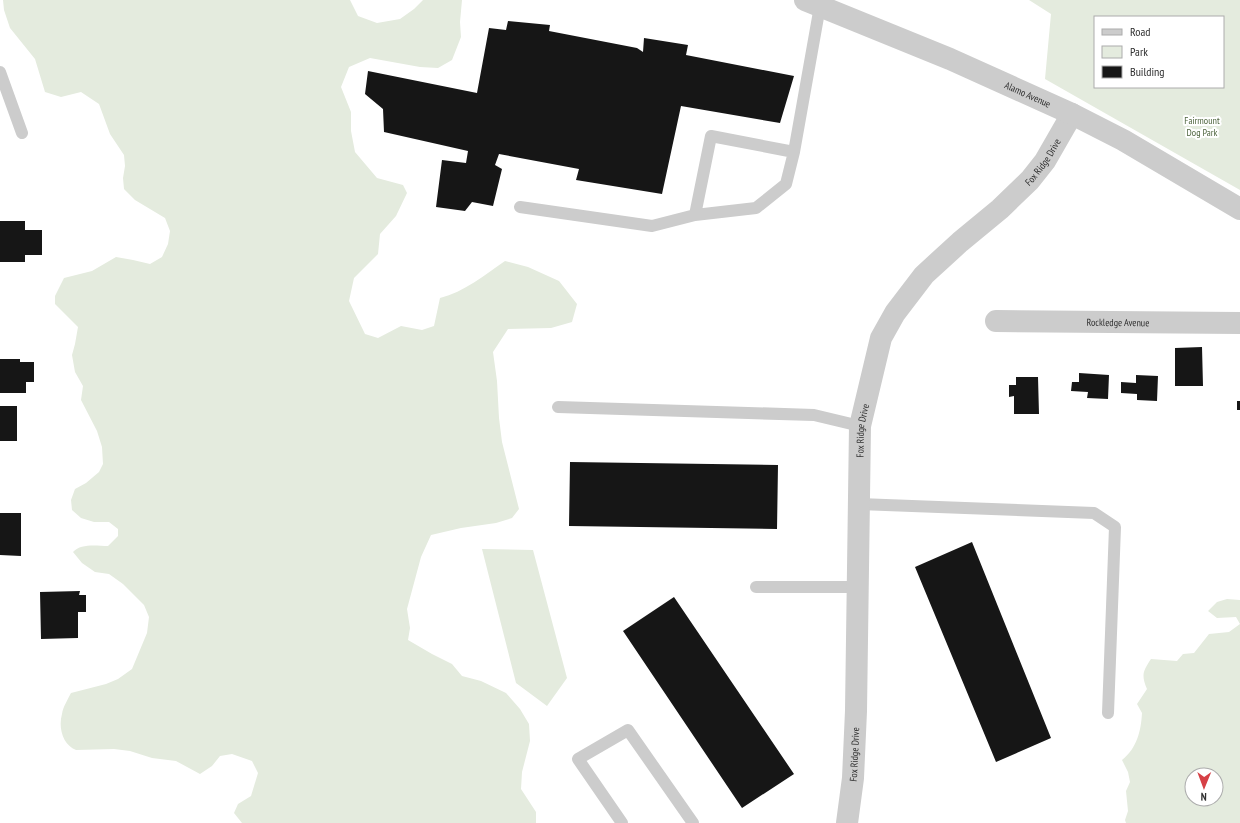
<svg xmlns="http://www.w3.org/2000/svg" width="1240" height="823" viewBox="0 0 1240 823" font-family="'PT Sans Narrow',sans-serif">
	<rect width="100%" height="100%" fill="#fff"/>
	<path fill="#e4ebde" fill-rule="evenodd" d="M3 0H350L358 16 377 23 400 19 414 9 423 0H462L460 22 461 37 452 60 438 68 420 67 370 58 349 67 341 87 351 112V131L355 152 377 178 403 185 407 193 396 216 380 234 378 254 354 278 349 301 365 334 378 338 401 326 422 330 434 326 440 298C464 292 485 275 505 261L528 267 559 281 577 304 572 322 551 328 508 329 493 352 497 381 499 418 502 442 519 509 512 518 496 523 461 528 431 535 421 557 407 609 410 628 408 640 432 654 452 664 462 676 481 681 506 693 520 709 529 724 530 741 522 772 521 789 536 812V823H242L234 813 238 804 251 796 258 773 252 761 232 754 220 756 212 766 200 774 176 761 152 758 130 751 114 749 76 750C63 745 58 728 62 714 63 707 68 699 71 693L106 684 118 679 132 669 147 633 149 617 144 605 123 584 109 574 95 572 82 563 73 552C81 543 97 546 108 546L118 536V529L109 522H94L81 518 72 510 71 500 75 489 86 483 99 472 103 464 102 447 97 431 81 400 83 386 75 372 72 355 75 344 78 327 55 304V296L64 278 92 271 116 257 133 260 150 264 162 257 168 244 170 231 165 218 135 200 124 189 123 178 125 166 124 155 110 134 99 104 81 92 61 97 45 92 35 59 10 28 4 10Z
		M1029 0H1240V190L1045 79 1051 14ZM1095 17H1223V87H1095Z
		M482 549 533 550 567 678 547 706 516 683Z
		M1227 599 1240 600V823H1126L1125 820 1128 811 1126 791 1130 782 1128 772 1122 760C1137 748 1141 731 1142 713L1137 704 1147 689C1141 675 1143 671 1151 659L1177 661 1183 654 1194 653 1209 634 1229 632 1240 624 1236 617 1217 618 1208 611 1217 602ZM1192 775H1216V799H1192Z"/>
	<path fill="#161616" d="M508 21 550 25 549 31 637 48 643 52 644 38 688 45 686 55 794 76 780 123 681 106 662 194 576 180 579 169 499 154 495 165 502 169 493 206 472 202 465 211 436 207 442 160 466 163 468 151 384 132 383 109 365 94 368 71 477 93 489 28 506 30Z
		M0 221H25V230H42V255H25V262H0Z
		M1202 347 1203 386H1175V348Z
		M0 359H20V362H34V382H26V393H0Z
		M1079 373 1109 375 1108 399 1087 398 1088 392 1071 391 1072 382H1079Z
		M1136 375 1158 376 1157 401 1137 400V394L1121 393V382L1136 383Z
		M1016 377H1038L1039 414H1014V396L1009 397V385H1016Z
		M1237 401H1240V410H1237Z
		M0 406H17V441H0Z
		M570 462 778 465 777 529 569 526Z
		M0 513H21V556L0 555Z
		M972 542 1051 738 996 762 915 567Z
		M80 591 79 595H86V612H78V638L41 639 40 592Z
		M674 597 794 774 742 808 623 631Z"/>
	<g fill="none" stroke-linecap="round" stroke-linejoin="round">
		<path stroke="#ccc" stroke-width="12" d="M0 72 22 133
			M520 207 652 226 695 215 756 208 786 184 794 152 820 6
			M695 215 711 136 794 152
			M558 407 814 415 860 426
			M859 504 1094 513 1115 527 1108 713
			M756 587H858
			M622 823 578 759 628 730 693 823"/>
		<g stroke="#ccc" stroke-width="22">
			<path id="s1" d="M996 321 1240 323"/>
			<path id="s2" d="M847 823 853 778 856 711 860 426 881 338 895 313 924 275 960 242 1000 209 1030 180 1045 161 1072 114"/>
		</g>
		<path stroke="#ccc" stroke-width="22" id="s3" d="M805 0 950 59 1072 114 1123 140 1240 209"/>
	</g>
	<g text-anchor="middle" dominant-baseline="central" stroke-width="4" stroke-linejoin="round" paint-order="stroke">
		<g font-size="10" fill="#2f2f2f" stroke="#fff">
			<text stroke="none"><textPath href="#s3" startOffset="242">Alamo Avenue</textPath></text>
			<text stroke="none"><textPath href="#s2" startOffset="729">Fox Ridge Drive</textPath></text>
			<text stroke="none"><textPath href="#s1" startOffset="122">Rockledge Avenue</textPath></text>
			<text stroke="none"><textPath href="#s2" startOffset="393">Fox Ridge Drive</textPath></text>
			<text stroke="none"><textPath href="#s2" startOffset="69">Fox Ridge Drive</textPath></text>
		</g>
		<g font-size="10" fill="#506640" stroke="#fff">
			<text x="1202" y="120">Fairmount<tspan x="1202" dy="12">Dog Park</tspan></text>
		</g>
	</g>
	<rect x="1094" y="16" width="130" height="72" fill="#ffffff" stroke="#acacac"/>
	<rect x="1102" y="29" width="20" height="6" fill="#cccccc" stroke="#acacac"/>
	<text x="1130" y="36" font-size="12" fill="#2f2f2f">Road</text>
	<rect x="1102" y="46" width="20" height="12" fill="#e4ebde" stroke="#acacac"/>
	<text x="1130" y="56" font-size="12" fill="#2f2f2f">Park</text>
	<rect x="1102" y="66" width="20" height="12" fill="#161616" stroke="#acacac"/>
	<text x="1130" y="76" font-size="12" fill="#2f2f2f">Building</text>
	<g transform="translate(1204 787) rotate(181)"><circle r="19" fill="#ffffff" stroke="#acacac"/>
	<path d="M0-3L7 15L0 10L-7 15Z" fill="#d64046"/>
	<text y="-6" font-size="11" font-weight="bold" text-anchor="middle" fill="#2f2f2f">N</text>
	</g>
</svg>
